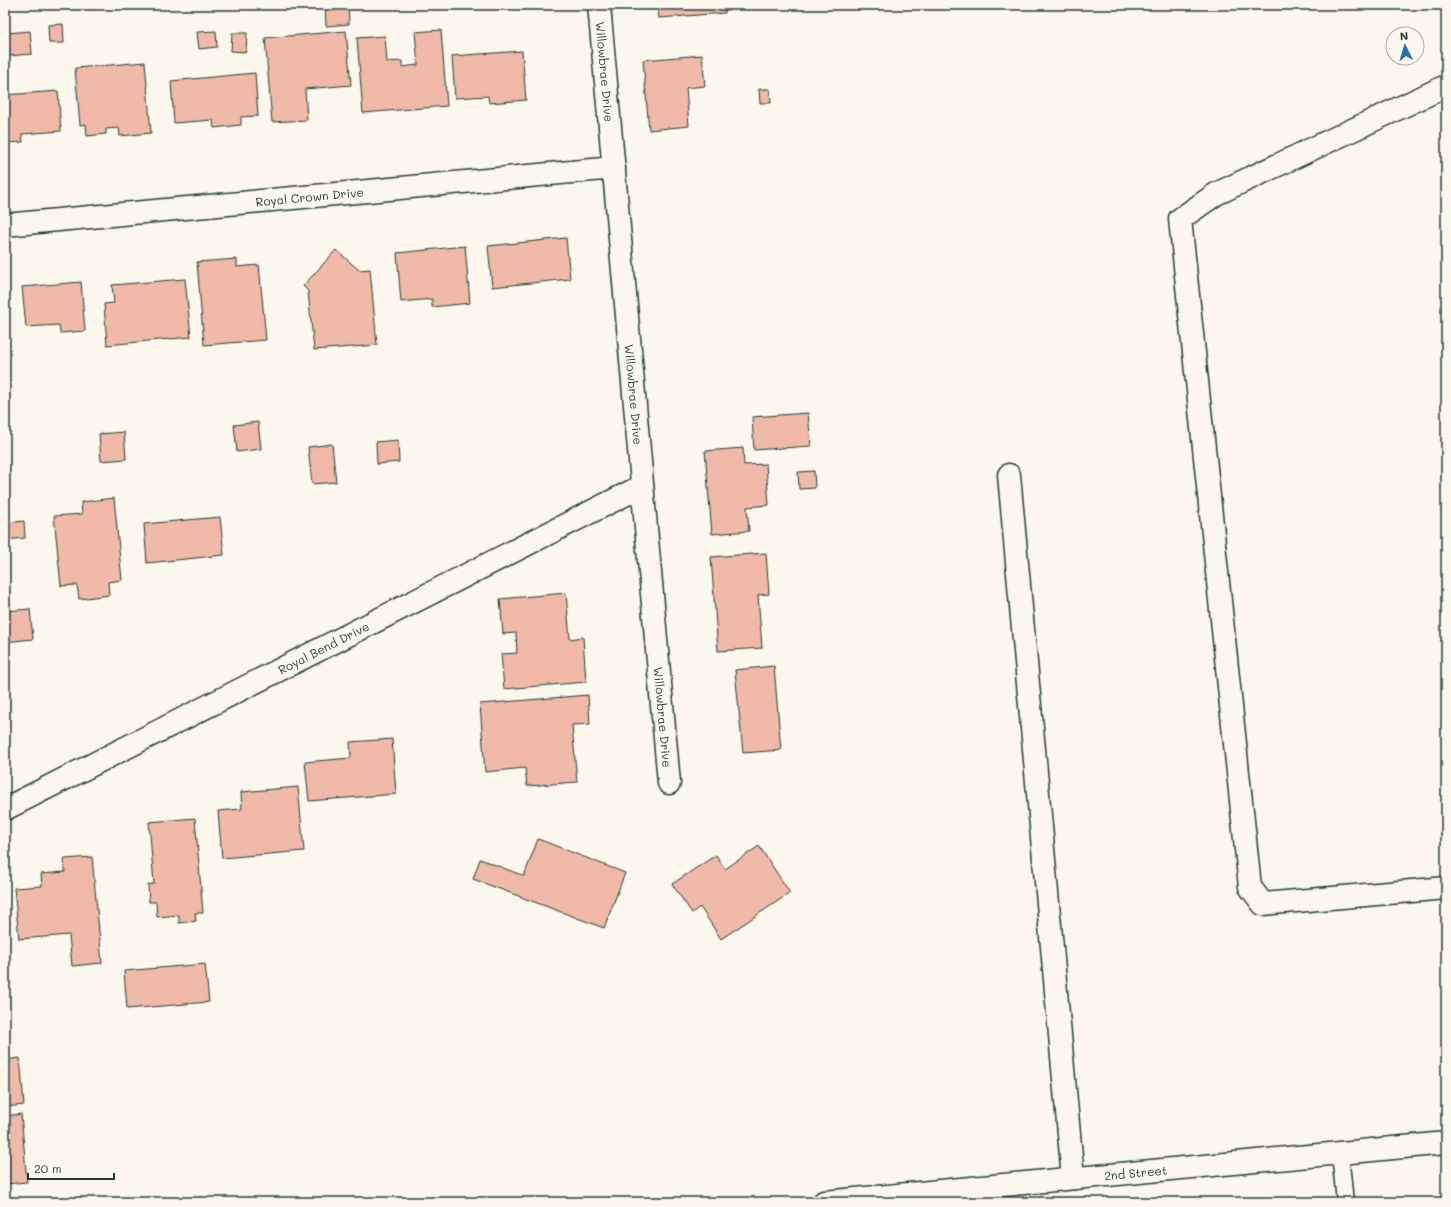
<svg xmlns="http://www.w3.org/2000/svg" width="1451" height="1207" viewBox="0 0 1451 1207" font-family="Mali,sans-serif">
	<rect width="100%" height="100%" fill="#fbf7ec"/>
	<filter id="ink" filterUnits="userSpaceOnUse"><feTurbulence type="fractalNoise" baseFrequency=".025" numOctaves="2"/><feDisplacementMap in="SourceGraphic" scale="8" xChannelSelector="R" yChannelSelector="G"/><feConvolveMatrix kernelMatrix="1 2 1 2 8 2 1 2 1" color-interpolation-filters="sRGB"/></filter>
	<g filter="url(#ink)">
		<path fill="#f1b9a7" stroke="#1f3d34" d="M325 5H348L349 24 326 26Z
			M657 5H725V13L659 18Z
			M63 24 64 43H49L48 25Z
			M441 30 447 106 363 113 357 38 385 36 387 62 402 61V67L418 65 415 32Z
			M30 31 32 54 8 56 6 33Z
			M216 31 217 47 199 49 197 32Z
			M346 31 351 85 305 89 307 120 272 122 265 38Z
			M232 33H247L246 52 231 51Z
			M522 51 526 100 489 103 488 96 455 98 452 56Z
			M702 55 705 86 686 88 689 126 649 130 643 60Z
			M145 62 151 133 120 136 119 128 106 129V134L87 136 86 124 80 125 75 68Z
			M255 73 258 116 241 117V125L214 128 213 120 174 123 171 81Z
			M759 89H770L771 103H760Z
			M58 91 61 131 22 134 23 142 5 143V95Z
			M566 238 570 279 492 287 488 246Z
			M465 246 470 303 432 307V299L401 302 397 253Z
			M336 250 359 270 370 269 377 345 314 350 308 291 303 286Z
			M237 259V267L259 265 266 340 204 345 197 262Z
			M185 279 191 337 107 345 104 304 114 303 112 285Z
			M81 282 85 331 60 333 59 325 26 327 22 287Z
			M5 356 8 386H5Z
			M808 413 811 446 754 450 752 417Z
			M258 422 261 449 237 452 234 425Z
			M124 432 126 459 101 461 99 434Z
			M398 440 399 462 377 464 376 442Z
			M332 444 336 482 312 484 308 447Z
			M743 448 744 465 766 464 769 505 747 507 749 531 712 534 705 451Z
			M814 471 815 488 799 489 798 472Z
			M114 498 122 580 108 582 109 595 79 599 77 585 61 586 54 516 82 514 81 502Z
			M220 517 224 555 147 563 144 524Z
			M24 521 25 538 5 540V523Z
			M766 553 769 594 758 595 762 648 718 651 711 557Z
			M566 593 570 639 583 637 586 682 504 689 501 654 517 653 516 633 503 634 500 599Z
			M30 609 33 639 5 642V611Z
			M774 666 781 750 743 753 735 670Z
			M588 695 590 724 572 725 577 782 527 786 525 768 485 772 480 704Z
			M392 739 396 794 309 801 305 762 351 758 350 742Z
			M298 787 304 851 222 858 218 811 242 809 241 792Z
			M195 818 203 913H195L196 921 179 923V915L157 917 156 902H149L148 885 154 884 149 822Z
			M538 839 625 873 604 928 473 879 480 859 524 876Z
			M759 846 790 893 721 939 700 907 692 913 672 884 716 855 725 869Z
			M92 857 102 963 72 966 69 935 19 939 14 888 42 886 41 874 65 872 64 859Z
			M205 964 209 1002 127 1009 124 971Z
			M20 1058 24 1105 5 1107V1060Z
			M21 1114 27 1182 5 1184V1116Z"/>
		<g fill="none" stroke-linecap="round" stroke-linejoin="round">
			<defs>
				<path id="lane" d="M1340 1153 1345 1202"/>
				<g id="street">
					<path id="s1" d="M599 5 669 783"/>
					<path d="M1446 86 1216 194 1180 219 1250 887 1263 904 1446 888"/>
					<path id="s2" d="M5 225 614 168"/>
					<path d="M1009 475 1073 1178"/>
					<path id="s3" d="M5 809 642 486"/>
				</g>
				<g id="secondary">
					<path id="s4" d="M824 1202 1446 1143"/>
				</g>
			</defs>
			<use href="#lane" stroke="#1f3d34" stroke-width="19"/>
			<use href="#street" stroke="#1f3d34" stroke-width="25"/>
			<use href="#secondary" stroke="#1f3d34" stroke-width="25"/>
			<use href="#lane" stroke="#fbf7ec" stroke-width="16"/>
			<use href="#street" stroke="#fbf7ec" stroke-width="22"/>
			<use href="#secondary" stroke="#fbf7ec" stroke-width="22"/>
		</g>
	</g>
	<g text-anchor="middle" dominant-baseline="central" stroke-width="3.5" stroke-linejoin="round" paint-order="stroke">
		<g font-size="12" fill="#1f3d34" stroke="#fbf7ec">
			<text stroke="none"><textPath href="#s1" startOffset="67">Willowbrae Drive</textPath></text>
			<text stroke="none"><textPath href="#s2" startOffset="306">Royal Crown Drive</textPath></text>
			<text stroke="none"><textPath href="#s1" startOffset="391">Willowbrae Drive</textPath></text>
			<text stroke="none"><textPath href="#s3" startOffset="357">Royal Bend Drive</textPath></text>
			<text stroke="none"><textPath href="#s1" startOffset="715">Willowbrae Drive</textPath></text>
			<text stroke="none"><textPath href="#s4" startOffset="313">2nd Street</textPath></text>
		</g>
	</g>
	<rect width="1451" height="1207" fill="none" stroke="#fbf7ec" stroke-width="20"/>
	<rect x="10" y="10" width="1431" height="1187" fill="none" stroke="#1f3d34" stroke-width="1.5" filter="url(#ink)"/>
	<g transform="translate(1405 46) rotate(355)"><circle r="19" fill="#fbf7ec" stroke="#a3ada2"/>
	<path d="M0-3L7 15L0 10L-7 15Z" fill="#1f6fb2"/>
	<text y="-6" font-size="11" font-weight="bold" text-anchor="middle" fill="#1f3d34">N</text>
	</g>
	<path d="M28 1173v6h86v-6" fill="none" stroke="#1f3d34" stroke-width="2"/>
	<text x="34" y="1173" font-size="12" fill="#1f3d34" stroke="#fbf7ec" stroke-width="3" paint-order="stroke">20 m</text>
</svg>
